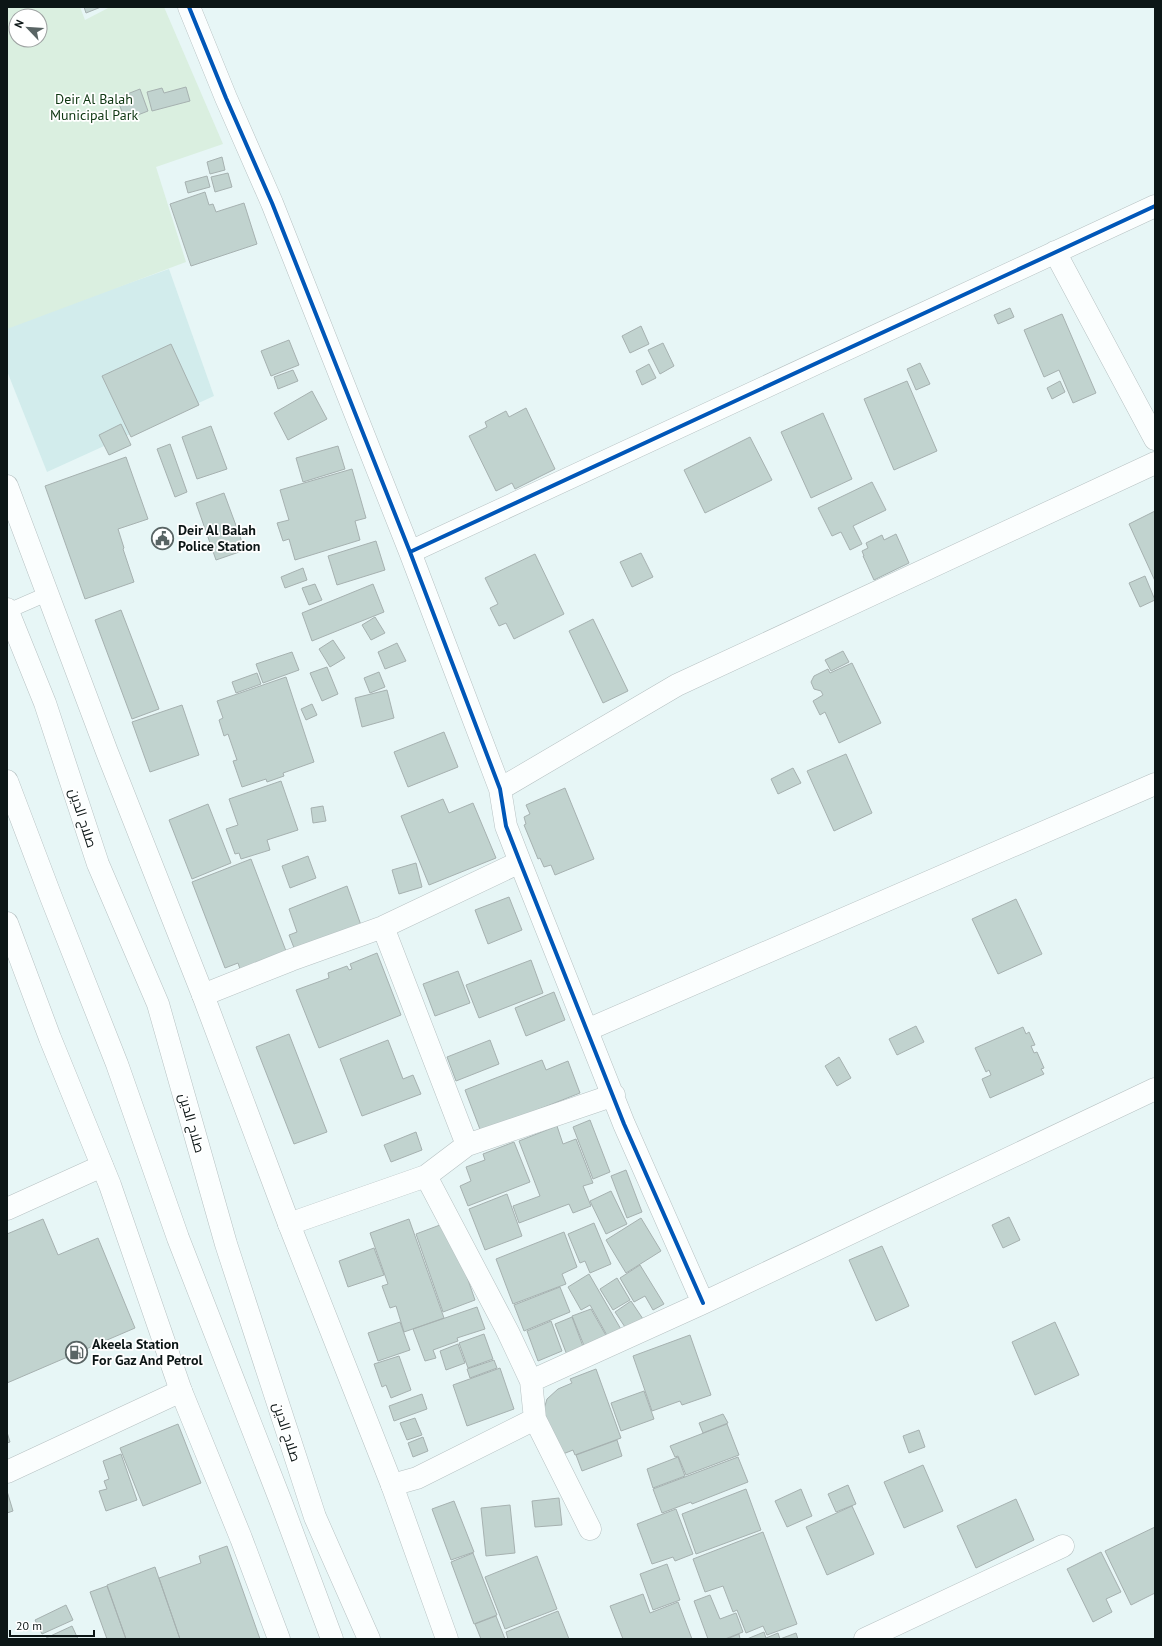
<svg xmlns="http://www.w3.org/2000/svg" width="1162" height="1646" viewBox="0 0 1162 1646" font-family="'PT Sans',Cairo,sans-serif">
	<rect width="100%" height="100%" fill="#e7f6f6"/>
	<path fill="#d2ecec" d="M169 269 214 396 47 472 7 371V326Z"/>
	<path fill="#daefe0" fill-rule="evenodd" d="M7 7H80L85 20 110 7H164L223 144 156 167 186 262 7 329ZM16 16H40V40H16Z"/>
	<path fill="#c1d3cf" stroke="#a6b1b0" d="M84 7H101L86 13Z
		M186 87 190 101 152 111 147 92 162 88 164 93Z
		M140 89 148 111 125 120 117 98Z
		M222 157 225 170 210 174 207 162Z
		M228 173 232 187 215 192 211 177Z
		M207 176 210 187 188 193 185 182Z
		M205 192 209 205 213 204 216 212 244 203 257 244 191 266 170 204Z
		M1010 308 1014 317 998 324 994 315Z
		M1062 314 1096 393 1073 403 1059 370 1044 377 1024 330Z
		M641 326 649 344 630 353 622 336Z
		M289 340 299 365 271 376 261 351Z
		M663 343 674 366 660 374 648 350Z
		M171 344 199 405 131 437 102 376Z
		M920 363 930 384 916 390 907 369Z
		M649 364 656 378 642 385 636 371Z
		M293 370 298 381 278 389 274 377Z
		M907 381 937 451 894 470 864 399Z
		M1060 381 1065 392 1052 399 1047 388Z
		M312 391 327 419 288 440 274 413Z
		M526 408 555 469 515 489 512 483 496 491 469 436 487 427 485 422 506 411 509 417Z
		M823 413 852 479 811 498 781 432Z
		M121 424 131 445 109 455 99 435Z
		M211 426 227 469 197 479 182 437Z
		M750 437 772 480 705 513 684 470Z
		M170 444 187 492 175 497 157 449Z
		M338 446 345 469 303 482 296 458Z
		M126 457 148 519 118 529 124 548 123 549 134 582 85 599 45 486Z
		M352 469 366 518 355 521 360 540 295 560 289 539 283 541 277 523 289 520 280 490Z
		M872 482 886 510 853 526 862 544 850 550 841 532 832 536 818 508Z
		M224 493 245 550 216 560 196 503Z
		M1155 511V581L1129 524Z
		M896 534 909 563 874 580 863 556H864L862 551 868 548 866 543 882 535 884 540Z
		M376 541 385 570 337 585 328 556Z
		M641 553 653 577 632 587 620 562Z
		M535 554 564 614 514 639 506 623 499 626 490 608 498 604 485 578Z
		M303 568 307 580 285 588 281 577Z
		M1145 576 1155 600 1140 607 1129 583Z
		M315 584 322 600 309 605 302 588Z
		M373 584 384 612 312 641 302 613Z
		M121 610 159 709 132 719 95 620Z
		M375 617 385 633 371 640 362 625Z
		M593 619 628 691 603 703 569 631Z
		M333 640 345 658 330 667 319 649Z
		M397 643 406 661 385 669 378 652Z
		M843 651 849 662 831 671 825 660Z
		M292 652 299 670 263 683 256 664Z
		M852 663 881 723 839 743 825 712 820 715 813 701 823 695 821 691 814 689 811 682 814 676 828 669 830 673Z
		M327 667 338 694 322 701 310 673Z
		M379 672 385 687 370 693 364 678Z
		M257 673 261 684 236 693 232 682Z
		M286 677 314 762 283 773 284 776 267 782 266 779 242 787 233 761 237 760 228 734 224 736 219 720 223 718 217 701Z
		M387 690 394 718 362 727 355 698Z
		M312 704 317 715 306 720 301 709Z
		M182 705 199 755 150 772 132 722Z
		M444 732 458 767 408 787 394 752Z
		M846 754 872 813 834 831 807 771Z
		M793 768 801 783 778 794 771 779Z
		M281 781 298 830 267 840 270 850 241 859 239 853 235 854 226 829 238 825 229 799Z
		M565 788 594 859 555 875 551 865 544 867 540 858 538 859 524 825 526 824 524 817 530 814 526 805Z
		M443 799 449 813 473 803 496 858 429 885 401 816Z
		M208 804 231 863 192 879 169 820Z
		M323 806 326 821 313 823 311 808Z
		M308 856 316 878 290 888 282 866Z
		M251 859 286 951 240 969 238 963 225 968 192 882Z
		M416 863 422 887 399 894 392 870Z
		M347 886 362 928 296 953 289 935 297 932 289 909Z
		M509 897 522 930 488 944 475 910Z
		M1016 899 1042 954 998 974 972 919Z
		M377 953 401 1015 319 1048 296 990 329 978 328 973 347 966 349 970 352 969 350 964Z
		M531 960 543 993 479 1018 466 985Z
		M458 971 470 1003 435 1016 423 984Z
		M554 992 565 1020 526 1036 515 1008Z
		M916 1026 924 1042 897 1055 889 1039Z
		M1023 1027 1026 1034 1029 1032 1035 1045 1031 1046 1034 1053 1037 1052 1044 1068 1041 1069 1044 1074 990 1098 982 1079 991 1075 989 1070 986 1072 975 1048Z
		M289 1034 327 1132 294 1144 256 1047Z
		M388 1040 403 1079 413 1075 421 1094 362 1116 340 1059Z
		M490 1040 499 1064 456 1081 447 1057Z
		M839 1057 851 1078 837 1086 825 1066Z
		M542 1060 546 1070 568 1061 580 1093 481 1132 465 1090Z
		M590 1120 610 1172 593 1179 573 1127Z
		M557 1126 563 1144 576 1139 593 1183 583 1186 591 1206 573 1213 569 1204 519 1223 513 1206 540 1196 519 1141Z
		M416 1132 422 1150 391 1162 384 1145Z
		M514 1142 530 1182 468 1206 460 1186 471 1181 466 1167 485 1160 483 1154Z
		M626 1170 642 1212 627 1218 611 1176Z
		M611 1191 627 1224 606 1234 590 1201Z
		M507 1194 522 1236 485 1250 469 1209Z
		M1009 1217 1020 1240 1003 1248 992 1225Z
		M641 1218 661 1251 626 1273 606 1240Z
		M43 1219 58 1255 98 1238 135 1328 7 1383V1234Z
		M409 1219 444 1318 404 1332 396 1306 390 1308 382 1286 388 1284 370 1233Z
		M448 1222 475 1300 443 1312 416 1234Z
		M594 1223 611 1264 590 1273 585 1261 580 1263 568 1234Z
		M564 1232 577 1267 562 1274 566 1284 513 1304 496 1259Z
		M882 1246 909 1306 876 1321 849 1260Z
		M374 1248 384 1275 348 1287 339 1261Z
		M640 1265 664 1304 653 1310 645 1296 634 1302 620 1278Z
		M589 1274 622 1331 609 1339 590 1305 581 1310 568 1287Z
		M617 1278 630 1300 613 1310 600 1289Z
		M560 1287 570 1312 524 1331 514 1305Z
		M631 1301 643 1319 627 1330 615 1312Z
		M477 1307 485 1329 457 1338 458 1341 433 1350 436 1358 425 1361 413 1329Z
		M591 1309 608 1339 585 1348 572 1316Z
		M572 1317 584 1349 567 1355 555 1324Z
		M551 1321 562 1351 538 1361 527 1331Z
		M400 1322 410 1350 378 1361 368 1333Z
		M1055 1322 1079 1375 1035 1395 1012 1342Z
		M484 1334 493 1359 468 1368 459 1343Z
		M690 1335 711 1395 682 1405 680 1401 652 1411 633 1356Z
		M458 1344 465 1363 446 1370 440 1351Z
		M399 1356 411 1390 391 1398 386 1385 382 1387 374 1364Z
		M494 1360 497 1368 470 1378 467 1369Z
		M500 1368 514 1409 467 1426 453 1385Z
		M596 1369 621 1438 575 1455 573 1450 558 1456 544 1419V1409L547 1399 558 1389 572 1383 570 1379Z
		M644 1391 654 1419 621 1431 611 1403Z
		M422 1394 427 1409 394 1421 389 1406Z
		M723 1414 728 1423 703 1433 699 1423Z
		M415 1418 422 1435 407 1440 400 1423Z
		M178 1424 201 1483 143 1506 120 1448Z
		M727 1424 739 1455 686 1475 678 1456 675 1457 670 1446Z
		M919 1430 925 1447 909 1453 903 1436Z
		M7 1432 10 1442 7 1443Z
		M423 1437 428 1451 413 1457 408 1443Z
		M617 1440 622 1456 582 1471 576 1455Z
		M121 1454 137 1500 106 1511 99 1491 107 1489 104 1481 109 1479 103 1461Z
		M678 1457 685 1476 653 1488 647 1469Z
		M738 1457 748 1482 692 1504 691 1502 662 1513 653 1489Z
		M923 1465 943 1511 904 1528 884 1482Z
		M848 1485 856 1504 836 1512 828 1494Z
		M746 1489 761 1530 696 1554 682 1514Z
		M801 1489 812 1516 787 1527 775 1501Z
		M7 1491 13 1511 7 1513Z
		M559 1498 562 1525 535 1527 532 1501Z
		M1016 1499 1034 1540 976 1568 957 1526Z
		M454 1501 474 1552 451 1560 432 1509Z
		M510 1505 515 1553 486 1556 481 1508Z
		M852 1506 874 1554 827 1575 806 1527Z
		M676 1509 693 1554 675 1561 673 1557 652 1564 637 1524Z
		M1155 1527V1593L1131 1605 1105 1551Z
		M763 1532 797 1624 767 1635 763 1626 746 1633 737 1610 733 1612 723 1586 705 1592 693 1559Z
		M227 1546 260 1639H180L159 1578 201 1563 199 1556Z
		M1101 1552 1121 1592 1106 1599 1112 1612 1093 1622 1067 1569Z
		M473 1553 497 1615 474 1624 451 1562Z
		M537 1556 557 1609 505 1629 485 1577Z
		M667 1564 680 1600 653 1610 640 1574Z
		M155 1567 180 1639H126L107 1585Z
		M107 1586 126 1639H107L90 1592Z
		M643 1594 650 1613 678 1602 692 1639H623L610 1606Z
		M710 1595 720 1619 736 1613 743 1632 725 1639H708L694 1601Z
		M66 1605 73 1620 42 1634 35 1620Z
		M558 1611 569 1639H508L506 1632Z
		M496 1616 505 1639H481L475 1624Z
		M72 1626 78 1639H46V1638Z
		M764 1632 766 1638 778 1633 780 1639 796 1633 798 1639H747Z
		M739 1634 740 1639H727Z"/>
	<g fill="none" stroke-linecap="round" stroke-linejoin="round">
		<defs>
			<path id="service" d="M8 611 47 594"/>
			<path id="minor" d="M189 7 226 98 272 203 410 552 500 789 506 826 520 862 624 1124 703 1303
				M1055 252 1155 439
				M410 552 1155 206
				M500 789 677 685 1155 463
				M383 927 467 1145 426 1176 508 1332 531 1381 535 1419 590 1529
				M203 995 291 960 383 927 520 862
				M587 1030 1155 784
				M467 1145 614 1095
				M7 1209 102 1166
				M289 1224 426 1176
				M531 1381 703 1303 1155 1089
				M7 1472 181 1391
				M392 1485 417 1478 535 1419
				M865 1639 1063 1546"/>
			<path id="secondary" d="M7 486 107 752 203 995 289 1224 392 1485 447 1639
				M7 923 50 1038 110 1185 181 1391 241 1538 279 1639"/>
			<path id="trunk" d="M7 609 45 703 98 864 158 1004 226 1244 315 1517 369 1639
				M7 781 51 897 117 1064 178 1238 281 1502 332 1639"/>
		</defs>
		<use href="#service" stroke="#b6c1c2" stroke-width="15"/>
		<use href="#minor" stroke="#b6c1c2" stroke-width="23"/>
		<use href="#secondary" stroke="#b6c1c2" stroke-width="23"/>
		<use href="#trunk" stroke="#b6c1c2" stroke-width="23"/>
		<use href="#service" stroke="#fbfefe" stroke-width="14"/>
		<use href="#minor" stroke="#fbfefe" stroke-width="22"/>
		<use href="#secondary" stroke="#fbfefe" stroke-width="22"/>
		<use href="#trunk" stroke="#fbfefe" stroke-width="22"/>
		<defs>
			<path id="cycleway" d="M189 7 226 98 272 203 410 552 500 789 506 826 520 862 624 1124 703 1303
				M410 552 1155 206"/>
		</defs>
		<use href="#cycleway" stroke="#fff" stroke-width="6"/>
		<use href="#cycleway" stroke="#0057b8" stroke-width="4"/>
	</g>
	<defs>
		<symbol id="civic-ring" viewBox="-11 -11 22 22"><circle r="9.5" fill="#fff" stroke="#596464" stroke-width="1.5"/><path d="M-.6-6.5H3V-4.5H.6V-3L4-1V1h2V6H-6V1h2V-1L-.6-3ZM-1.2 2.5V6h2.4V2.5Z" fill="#596464"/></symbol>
		<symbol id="fuel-ring" viewBox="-11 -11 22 22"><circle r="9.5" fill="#fff" stroke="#596464" stroke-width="1.5"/><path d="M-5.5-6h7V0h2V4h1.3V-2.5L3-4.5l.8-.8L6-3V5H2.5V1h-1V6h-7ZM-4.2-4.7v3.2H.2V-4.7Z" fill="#596464"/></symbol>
	</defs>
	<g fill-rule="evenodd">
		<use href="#civic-ring" x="150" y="526" width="25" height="25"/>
		<use href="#fuel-ring" x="64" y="1340" width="25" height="25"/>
	</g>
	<g text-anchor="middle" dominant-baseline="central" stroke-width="3.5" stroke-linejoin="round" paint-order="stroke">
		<g font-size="14" fill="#0d3610" stroke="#fff">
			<text x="94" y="99">Deir Al Balah<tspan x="94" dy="16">Municipal Park</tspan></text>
		</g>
		<g font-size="14" font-weight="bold" fill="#0c1616" stroke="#fff" text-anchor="start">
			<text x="178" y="530">Deir Al Balah<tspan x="178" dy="16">Police Station</tspan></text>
			<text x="92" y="1344">Akeela Station<tspan x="92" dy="16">For Gaz And Petrol</tspan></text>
		</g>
		<g font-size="14" fill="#0c1616" stroke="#fff">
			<text transform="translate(83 818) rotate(72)">صلاح الدين</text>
			<text transform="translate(192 1123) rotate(74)">صلاح الدين</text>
			<text transform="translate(287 1432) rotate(72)">صلاح الدين</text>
		</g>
	</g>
	<rect width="1162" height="1646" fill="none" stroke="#0c1616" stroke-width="16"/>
	<g transform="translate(28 28) rotate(295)"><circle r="19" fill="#ffffff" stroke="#9ea2a2"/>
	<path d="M0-3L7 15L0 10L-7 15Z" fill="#596464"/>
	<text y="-6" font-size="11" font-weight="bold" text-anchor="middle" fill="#0c1616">N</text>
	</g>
	<path d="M10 1630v6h84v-6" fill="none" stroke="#0c1616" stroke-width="2"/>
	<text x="16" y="1630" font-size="12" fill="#0c1616" stroke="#ffffff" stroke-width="3" paint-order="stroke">20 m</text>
</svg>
